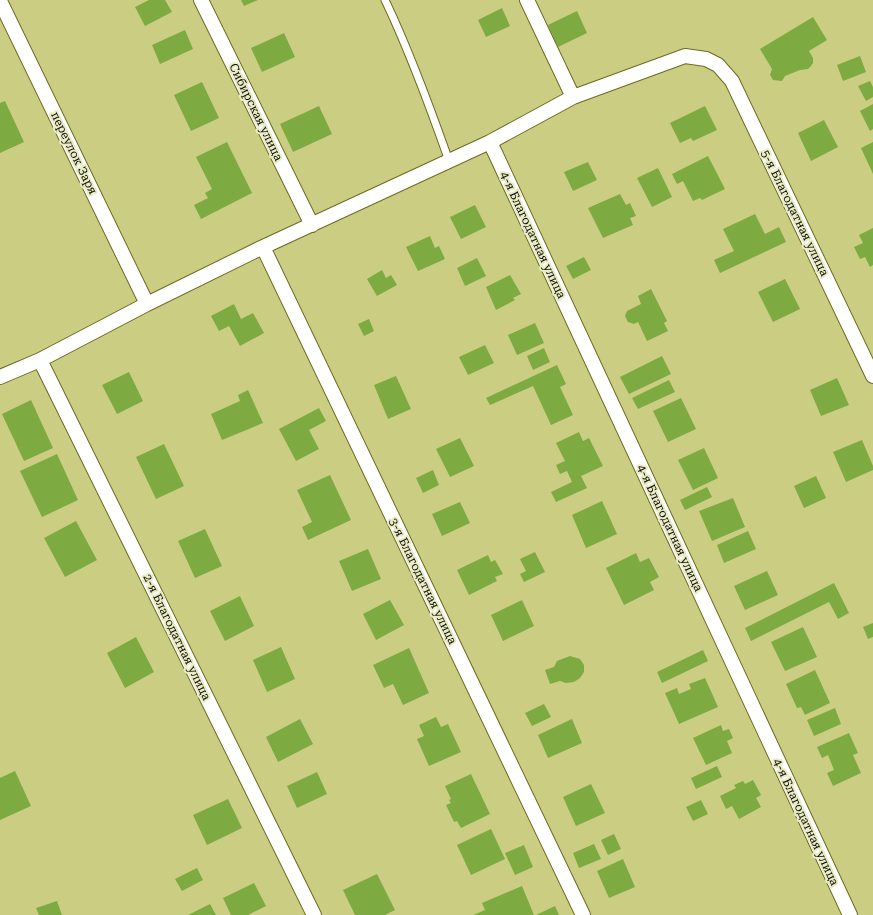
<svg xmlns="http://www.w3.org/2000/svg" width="873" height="915" viewBox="0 0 873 915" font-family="'Roboto Serif',serif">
	<rect width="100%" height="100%" fill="#cbcd83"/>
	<path fill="#7dab42" d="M149 0H165L172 12 145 26 135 7Z
		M241 0H258L244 6Z
		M502 8 510 26 486 37 478 20Z
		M577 11 587 33 558 47 548 25Z
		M813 17 827 40 809 51 813 58V63L811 66 808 69 800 70 785 76 782 81 773 80 770 75 772 69 760 49Z
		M185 30 193 49 160 64 152 45Z
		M284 33 295 57 262 72 251 48Z
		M860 56 866 72 843 81 837 65Z
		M870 81 873 87V97L866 101 858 86Z
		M202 82 219 118 191 131 174 95Z
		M5 101 24 142 0 153V103Z
		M873 104V129L870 131 860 111Z
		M319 106 332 134 293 152 280 124Z
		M705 106 717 130 693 141 691 138 680 143 670 123Z
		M824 120 838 147 811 161 798 133Z
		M227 142 252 193 201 219 194 205 208 198 205 193 212 189 196 157Z
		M873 142V174L861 148Z
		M708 156 725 189 702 200 700 198 693 201 683 181 677 184 672 174Z
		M588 162 597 180 573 191 564 172Z
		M658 168 672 197 652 207 637 178Z
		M620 194 626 205 630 203 636 216 630 218 633 225 603 238 588 208Z
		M475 205 486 227 461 239 450 217Z
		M755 214 765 234 779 227 786 242 720 273 714 260 734 251 723 229Z
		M873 228V265L870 267 865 257 860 259 854 247 863 243 859 235Z
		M430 236 435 248 439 246 445 259 418 271 406 247Z
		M584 257 591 270 573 279 566 266Z
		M477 258 486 276 465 286 457 268Z
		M382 270 386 278 391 275 397 285 377 296 367 279Z
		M510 275 521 294 513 298 515 300 496 310 486 287Z
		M785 279 800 309 773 322 758 292Z
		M651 289 667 321 664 323 668 331 647 341 638 322 634 324 628 322 625 316 627 311 641 304 638 296Z
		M234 304 241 319 253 313 264 333 240 346 229 326 219 331 211 316Z
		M369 319 374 331 364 336 358 324Z
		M535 323 544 343 517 355 508 335Z
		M485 345 494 363 468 375 459 357Z
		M544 348 550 362 533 370 527 356Z
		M662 356 671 374 629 394 620 377Z
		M557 365 566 384 560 387 573 415 551 425 533 386 490 405 486 398Z
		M129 372 143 401 117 414 102 385Z
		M396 376 411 409 388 419 374 385Z
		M837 378 849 405 821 416 810 390Z
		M669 380 675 392 638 409 632 398Z
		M248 390 263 423 222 440 211 414 240 401 238 395Z
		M681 398 696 429 668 442 653 411Z
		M31 400 53 448 24 461 2 414Z
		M319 408 326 421 309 430 319 449 296 461 279 429Z
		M579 432 583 441 589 438 603 466 581 476 587 488 556 502 551 492 572 482 567 471 560 474 556 465 565 461 556 443Z
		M460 438 474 466 450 477 436 449Z
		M862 440 873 466V470L846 482 833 452Z
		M164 444 184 486 156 499 136 457Z
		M704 448 718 478 693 490 678 460Z
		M57 454 78 500 42 517 20 471Z
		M433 470 439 485 423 493 416 478Z
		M330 475 351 520 308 540 302 527 312 522 297 490Z
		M816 476 826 498 804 508 794 486Z
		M707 487 712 497 685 510 680 500Z
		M733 498 745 527 712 541 699 511Z
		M602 501 617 534 586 548 572 515Z
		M460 502 470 523 442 536 432 514Z
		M76 521 97 560 65 577 44 538Z
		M205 529 222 566 195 578 178 541Z
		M748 531 756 549 724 563 717 545Z
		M368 549 381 579 352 591 339 561Z
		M535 552 545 572 524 582 520 574 526 571 520 559Z
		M636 553 640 562 649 558 659 577 650 582 654 590 624 605 606 568Z
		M488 555 491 562 495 560 503 574 495 577 497 581 469 595 457 570Z
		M767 571 778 595 745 610 734 586Z
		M834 583 849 613 838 619 829 602 751 641 745 628Z
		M240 596 254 626 225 641 210 611Z
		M390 600 404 625 376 640 363 614Z
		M522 600 534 626 503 641 491 615Z
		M873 623V637L868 639 863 627Z
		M803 627 817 657 785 671 771 642Z
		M136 637 154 672 125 688 107 653Z
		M281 647 295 679 267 692 253 660Z
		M409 648 429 693 403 705 393 684 384 688 373 665Z
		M703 650 708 661 662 683 657 672Z
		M570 656 580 659 584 665V672L580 678 574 682 566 683 560 681 550 684 545 670 554 667 557 661Z
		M815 670 830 703 805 715 801 707 797 708 786 684Z
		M705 678 718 707 679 724 665 693 677 688 679 694 691 689 689 684Z
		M544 704 551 717 532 726 525 713Z
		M835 708 841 724 814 736 807 720Z
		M436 717 441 727 448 724 461 752 429 766 417 739 424 736 419 725Z
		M300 719 313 744 278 762 266 737Z
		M572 719 582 743 548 758 538 735Z
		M721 725 723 731 729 729 733 738 727 741 732 753 706 765 693 738Z
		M849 733 858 753 853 755 861 773 833 786 827 773 834 770 828 755 822 758 817 747Z
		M717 766 722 777 696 789 691 778Z
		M15 771 31 806 0 820V778Z
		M317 772 327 794 297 808 287 786Z
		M471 774 490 814 461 828 457 821 454 822 446 805 451 803 449 800 451 799 445 786Z
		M753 780 761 795 756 798 761 807 739 819 732 806 726 809 720 796 736 788 734 785 743 781 745 784Z
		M591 784 605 813 576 826 563 797Z
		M228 799 242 828 207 845 193 815Z
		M701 800 708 814 693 821 686 807Z
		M491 829 505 859 471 875 457 845Z
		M614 834 621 849 608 855 601 840Z
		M594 844 601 859 579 868 573 853Z
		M524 845 533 867 515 875 505 853Z
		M623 859 635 887 609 898 597 871Z
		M197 868 203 880 182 891 175 879Z
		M377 874 395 910 385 915H355L343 890Z
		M254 883 266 906 248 915H231L223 898Z
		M522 886 534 915H473L485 910 482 903Z
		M57 901 62 915H39L36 908Z
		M210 904 216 915H188Z
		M555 906 559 915H536Z"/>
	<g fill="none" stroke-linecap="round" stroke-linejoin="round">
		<defs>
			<path id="service" d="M385 0C410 52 430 107 449 161"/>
			<path id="minor" d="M201 0 312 225
				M527 0 573 97
				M0 1 147 304
				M490 142 850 915
				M263 247 583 915
				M40 360 314 915
				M0 377 40 360 147 304 263 247 490 142 573 97 685 56 706 59 718 65 732 81 873 376"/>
		</defs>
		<use href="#service" stroke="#6c6c21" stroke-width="9"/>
		<use href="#minor" stroke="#6c6c21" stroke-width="16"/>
		<use href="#service" stroke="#fff" stroke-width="7"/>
		<use href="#minor" stroke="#fff" stroke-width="14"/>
	</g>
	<g text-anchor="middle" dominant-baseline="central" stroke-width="4" stroke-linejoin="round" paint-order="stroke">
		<g font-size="12" fill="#0e0d00" stroke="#eaebc7">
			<text transform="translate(256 112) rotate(64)">Сибирская улица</text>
			<text transform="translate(74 153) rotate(64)">переулок Заря</text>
			<text transform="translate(795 213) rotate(64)">5-я Благодатная улица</text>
			<text transform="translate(533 235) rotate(65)">4-я Благодатная улица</text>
			<text transform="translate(670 528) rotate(65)">4-я Благодатная улица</text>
			<text transform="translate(423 581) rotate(64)">3-я Благодатная улица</text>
			<text transform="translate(177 637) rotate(64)">2-я Благодатная улица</text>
			<text transform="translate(806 822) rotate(65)">4-я Благодатная улица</text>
		</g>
	</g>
</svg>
